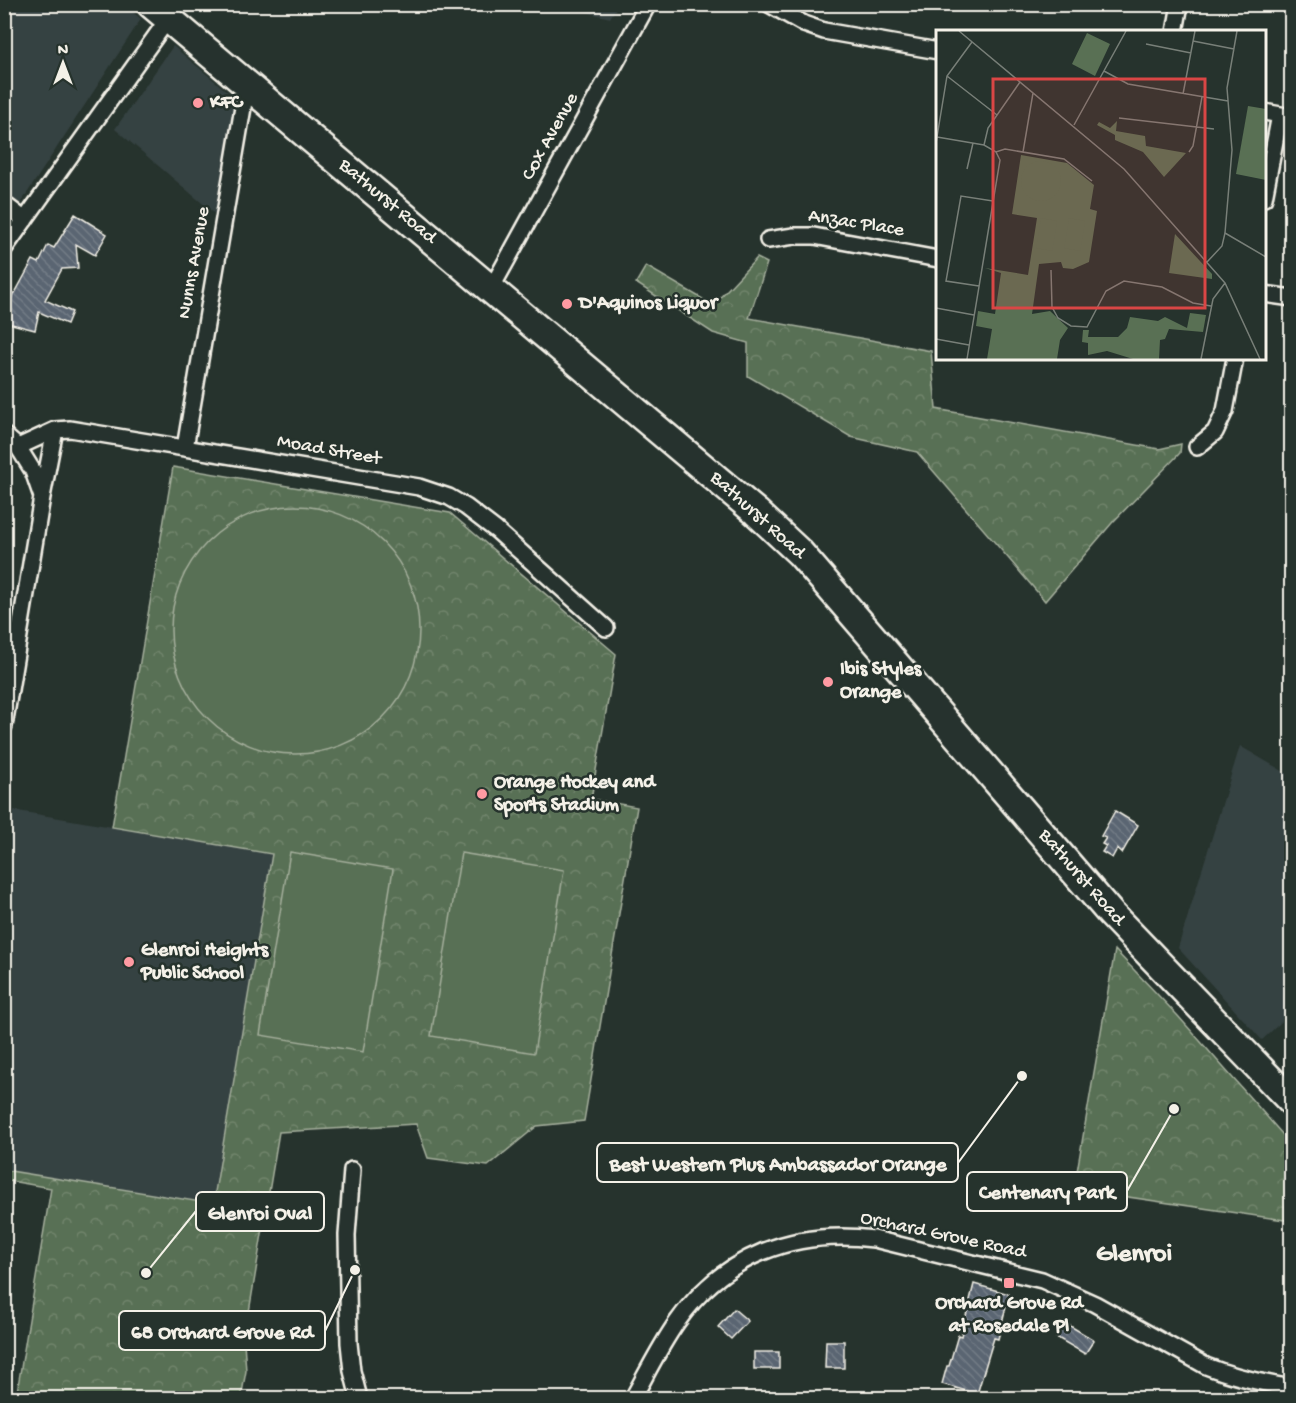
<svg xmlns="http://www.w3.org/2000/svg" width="1296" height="1403" viewBox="0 0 1296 1403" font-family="'Gochi Hand',sans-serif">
	<defs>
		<pattern id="park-crowns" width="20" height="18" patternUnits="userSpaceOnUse" patternTransform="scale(1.5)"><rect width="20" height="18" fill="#597054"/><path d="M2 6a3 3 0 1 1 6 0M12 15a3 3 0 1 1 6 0" fill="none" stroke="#71856d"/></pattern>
		<pattern id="building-back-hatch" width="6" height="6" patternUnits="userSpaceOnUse" patternTransform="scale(1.5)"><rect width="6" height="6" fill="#5a6572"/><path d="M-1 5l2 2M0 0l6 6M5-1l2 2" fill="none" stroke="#727c86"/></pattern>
	</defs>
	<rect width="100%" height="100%" fill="#26332d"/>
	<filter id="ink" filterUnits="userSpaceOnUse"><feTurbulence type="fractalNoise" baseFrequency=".0167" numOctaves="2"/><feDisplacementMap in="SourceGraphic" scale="12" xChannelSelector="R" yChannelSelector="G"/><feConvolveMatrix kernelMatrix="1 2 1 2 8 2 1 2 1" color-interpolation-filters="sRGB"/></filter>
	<g filter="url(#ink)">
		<path fill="#364242" d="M4 5H124L141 19 20 204 5 192Z
			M557 5 618 4V5L610 18Z
			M173 46 235 98 215 214 115 129Z
			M1240 746 1291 776V1013L1262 1040 1178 948Z
			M12 810 272 854 213 1204 5 1170 4 852Z"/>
		<path fill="url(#park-crowns)" stroke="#a6b09e" stroke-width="1.5" d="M757 258 767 263 749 318 931 351 936 409 1159 449 1181 444 1180 453 1112 523 1045 601 917 452 851 437 748 376V343L713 333 636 283 646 266 713 305Z
			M173 467 450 513 616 654 591 799 637 807 584 1121 537 1126 488 1166 428 1158 416 1124 279 1132 244 1342 246 1371 241 1398H16L51 1188 5 1180 4 1170 213 1204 272 854 112 827Z
			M1115 950 1178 1016 1291 1144V1221L1074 1189Z"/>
		<path fill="#597054" stroke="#a6b09e" stroke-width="1.5" d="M171 630a124 124 0 1 1 248 0a124 124 0 1 1-248 0Z
			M290 852 393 869 363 1052 260 1035Z
			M461 853 564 870 534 1053 431 1036Z"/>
		<path fill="url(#building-back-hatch)" stroke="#f4f1e8" stroke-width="1.5" d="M75 214 107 234 95 255 76 244 78 268 62 269 45 300 72 312 67 324 39 312 35 330 4 322V304L10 305 13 293H15L33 260 39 263 48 245 54 248Z
			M1115 811 1138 825 1122 853 1117 849 1112 858 1102 852 1106 846 1102 844 1106 838 1101 836Z
			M974 1284 1009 1294 998 1339 994 1338 977 1394 942 1384 947 1366H949L958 1335 961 1336Z
			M734 1309 748 1321 731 1339 718 1327Z
			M1065 1323 1094 1340 1085 1354 1056 1337Z
			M826 1341H844V1368H825Z
			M754 1352H779V1369H754Z"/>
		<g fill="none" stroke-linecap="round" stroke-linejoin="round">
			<defs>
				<path id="street" d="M769 4 804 24 824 31 938 51
					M1175 32 1180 4
					M1264 112 1292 117
					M1264 198 1280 115
					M4 204 25 220
					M768 240 794 236H814L938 259
					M4 249 168 19
					M491 289 648 4
					M1264 294 1292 298
					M4 435 18 447 55 430 70 429 419 487 449 497 466 507 496 530 606 628
					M1197 447 1215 432 1225 411 1235 358
					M185 448 247 84
					M42 497 55 430
					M4 726 42 497 33 471 18 447
					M352 1170 347 1235 349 1343 352 1371 359 1398
					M633 1398C647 1373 660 1346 677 1322 724 1255 794 1229 874 1239L1042 1280 1095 1304 1206 1366C1234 1377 1262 1383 1292 1388"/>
				<path id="highway" d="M151 4 756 512 800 553 1111 914 1292 1102"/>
			</defs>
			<use href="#street" stroke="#f4f1e8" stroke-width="20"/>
			<use href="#highway" stroke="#f4f1e8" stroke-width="32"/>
			<use href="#street" stroke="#26332d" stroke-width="15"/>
			<use href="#highway" stroke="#26332d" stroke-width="27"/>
		</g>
	</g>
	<g fill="#ff9aa2" stroke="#26332d" stroke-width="2">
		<circle cx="198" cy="103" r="6"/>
		<circle cx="567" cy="304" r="6"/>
		<circle cx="828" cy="682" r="6"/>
		<circle cx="482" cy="794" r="6"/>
		<circle cx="129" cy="962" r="6"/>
		<rect x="1003" y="1277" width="12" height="12" rx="3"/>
	</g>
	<g text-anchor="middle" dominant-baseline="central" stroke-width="5" stroke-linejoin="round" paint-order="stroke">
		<g font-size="20" font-weight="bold" fill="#f4f1e8" stroke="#26332d" text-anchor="start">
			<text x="210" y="103">KFC</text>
			<text x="579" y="304">D'Aquinos Liquor</text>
			<text x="840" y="670">Ibis Styles<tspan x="840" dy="23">Orange</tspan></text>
			<text x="494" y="783">Orange Hockey and<tspan x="494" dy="23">Sports Stadium</tspan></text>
			<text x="141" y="951">Glenroi Heights<tspan x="141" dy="23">Public School</tspan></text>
			<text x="1009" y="1304" text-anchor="middle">Orchard Grove Rd<tspan x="1009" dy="23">at Rosedale Pl</tspan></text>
		</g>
		<g font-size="20" fill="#f4f1e8" stroke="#26332d">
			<text transform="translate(551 137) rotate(-61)">Cox Avenue</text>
			<text transform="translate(387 202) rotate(40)">Bathurst Road</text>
			<text transform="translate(856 224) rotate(9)">Anzac Place</text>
			<text transform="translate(195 263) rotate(-80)">Nunns Avenue</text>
			<text transform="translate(329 451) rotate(10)">Moad Street</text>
			<text transform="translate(757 516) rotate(42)">Bathurst Road</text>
			<text transform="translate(1081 878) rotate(49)">Bathurst Road</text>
			<text transform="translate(943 1236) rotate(12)">Orchard Grove Road</text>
		</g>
		<g font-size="26" font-weight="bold" fill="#f4f1e8" stroke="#26332d">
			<text x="1134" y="1255">Glenroi</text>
		</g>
	</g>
	<g transform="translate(936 30)">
		<rect width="330" height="330" fill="#26332d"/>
		<path d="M312 76 330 79V150L300 144Z" fill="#597054"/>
		<path d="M181 91 180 101 209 106 210 116 250 123 228 147 207 122 179 110V105L161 95 163 92 174 98ZM85 125 131 133 158 155 154 179 161 181 153 232 137 239 127 238 125 232 103 234 96 284 114 281 132 298 124 310 121 329H51L56 299 40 296 42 281 59 284 65 243 49 238 92 245 101 188 76 184ZM239 204 276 244V249L233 243ZM254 283 270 285 267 302 233 299 229 309 224 310 223 329H197L171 321 152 325V313L146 312 147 300H153L152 307H182L191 298 194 287 222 291 229 287 251 298Z" fill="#597054"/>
		<path d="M151 3 174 14 159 46 136 34ZM85 151a20 20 0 1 1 40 0a20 20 0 1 1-40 0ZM105 188 121 191 116 221 100 218ZM133 188 149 191 144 221 128 218Z" fill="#597054"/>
		<path fill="none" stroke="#787f78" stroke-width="1.5" d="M23 1 188 139 289 253 324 329M257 11 298 19M210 14 255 23M168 41 192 54 292 71M11 46 61 85M247 64 259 1M183 88 278 99M138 95 190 1M1 107 48 115 60 122 69 119 128 129 156 151M0 113 11 46 36 12M48 115 52 98 84 52M87 122 97 63M253 122 257 116 266 67M31 139 37 113M289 203 330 227M271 232 286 216 289 203 296 120 291 58 301 1M115 240 116 277 122 288 135 296 151 297 170 261 188 251 226 257 257 273 275 276M43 256 10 251 25 166 57 171M0 278 38 285M0 309 33 315M31 329 64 130 60 122M265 329 277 269 289 253"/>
		<path fill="#da4645" fill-opacity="0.15" stroke="#da4645" stroke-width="3" d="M57 49H269V278H57Z"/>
		<rect width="330" height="330" fill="none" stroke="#f4f1e8" stroke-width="3"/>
	</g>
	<path fill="none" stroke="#f4f1e8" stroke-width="2" d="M1022 1076L958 1163M1174 1109L1127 1191M146 1273L196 1211M355 1270L325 1331"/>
	<g fill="#f4f1e8" stroke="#26332d" stroke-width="2">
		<circle cx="1022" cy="1076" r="6"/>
		<circle cx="1174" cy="1109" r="6"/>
		<circle cx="146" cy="1273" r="6"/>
		<circle cx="355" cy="1270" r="6"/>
	</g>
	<g fill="#26332d" stroke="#f4f1e8" stroke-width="2">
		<rect x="597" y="1143" width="361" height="39" rx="6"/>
		<rect x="967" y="1172" width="160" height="39" rx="6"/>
		<rect x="196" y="1192" width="128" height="39" rx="6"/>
		<rect x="119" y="1311" width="206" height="39" rx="6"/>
	</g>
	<g font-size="21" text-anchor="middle" font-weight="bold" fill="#f4f1e8">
		<text x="778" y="1170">Best Western Plus Ambassador Orange</text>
		<text x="1047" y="1198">Centenary Park</text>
		<text x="260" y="1219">Glenroi Oval</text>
		<text x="222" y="1338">68 Orchard Grove Rd</text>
	</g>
	<rect width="1296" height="1403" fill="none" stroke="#26332d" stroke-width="24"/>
	<rect x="12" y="12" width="1272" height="1379" fill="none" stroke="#f4f1e8" stroke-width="2" filter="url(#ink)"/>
	<g transform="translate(63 63)" stroke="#26332d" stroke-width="4.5" paint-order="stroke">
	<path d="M0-4.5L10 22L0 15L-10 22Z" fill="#f4f1e8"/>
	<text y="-9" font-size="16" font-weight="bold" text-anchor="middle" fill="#f4f1e8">N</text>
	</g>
</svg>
